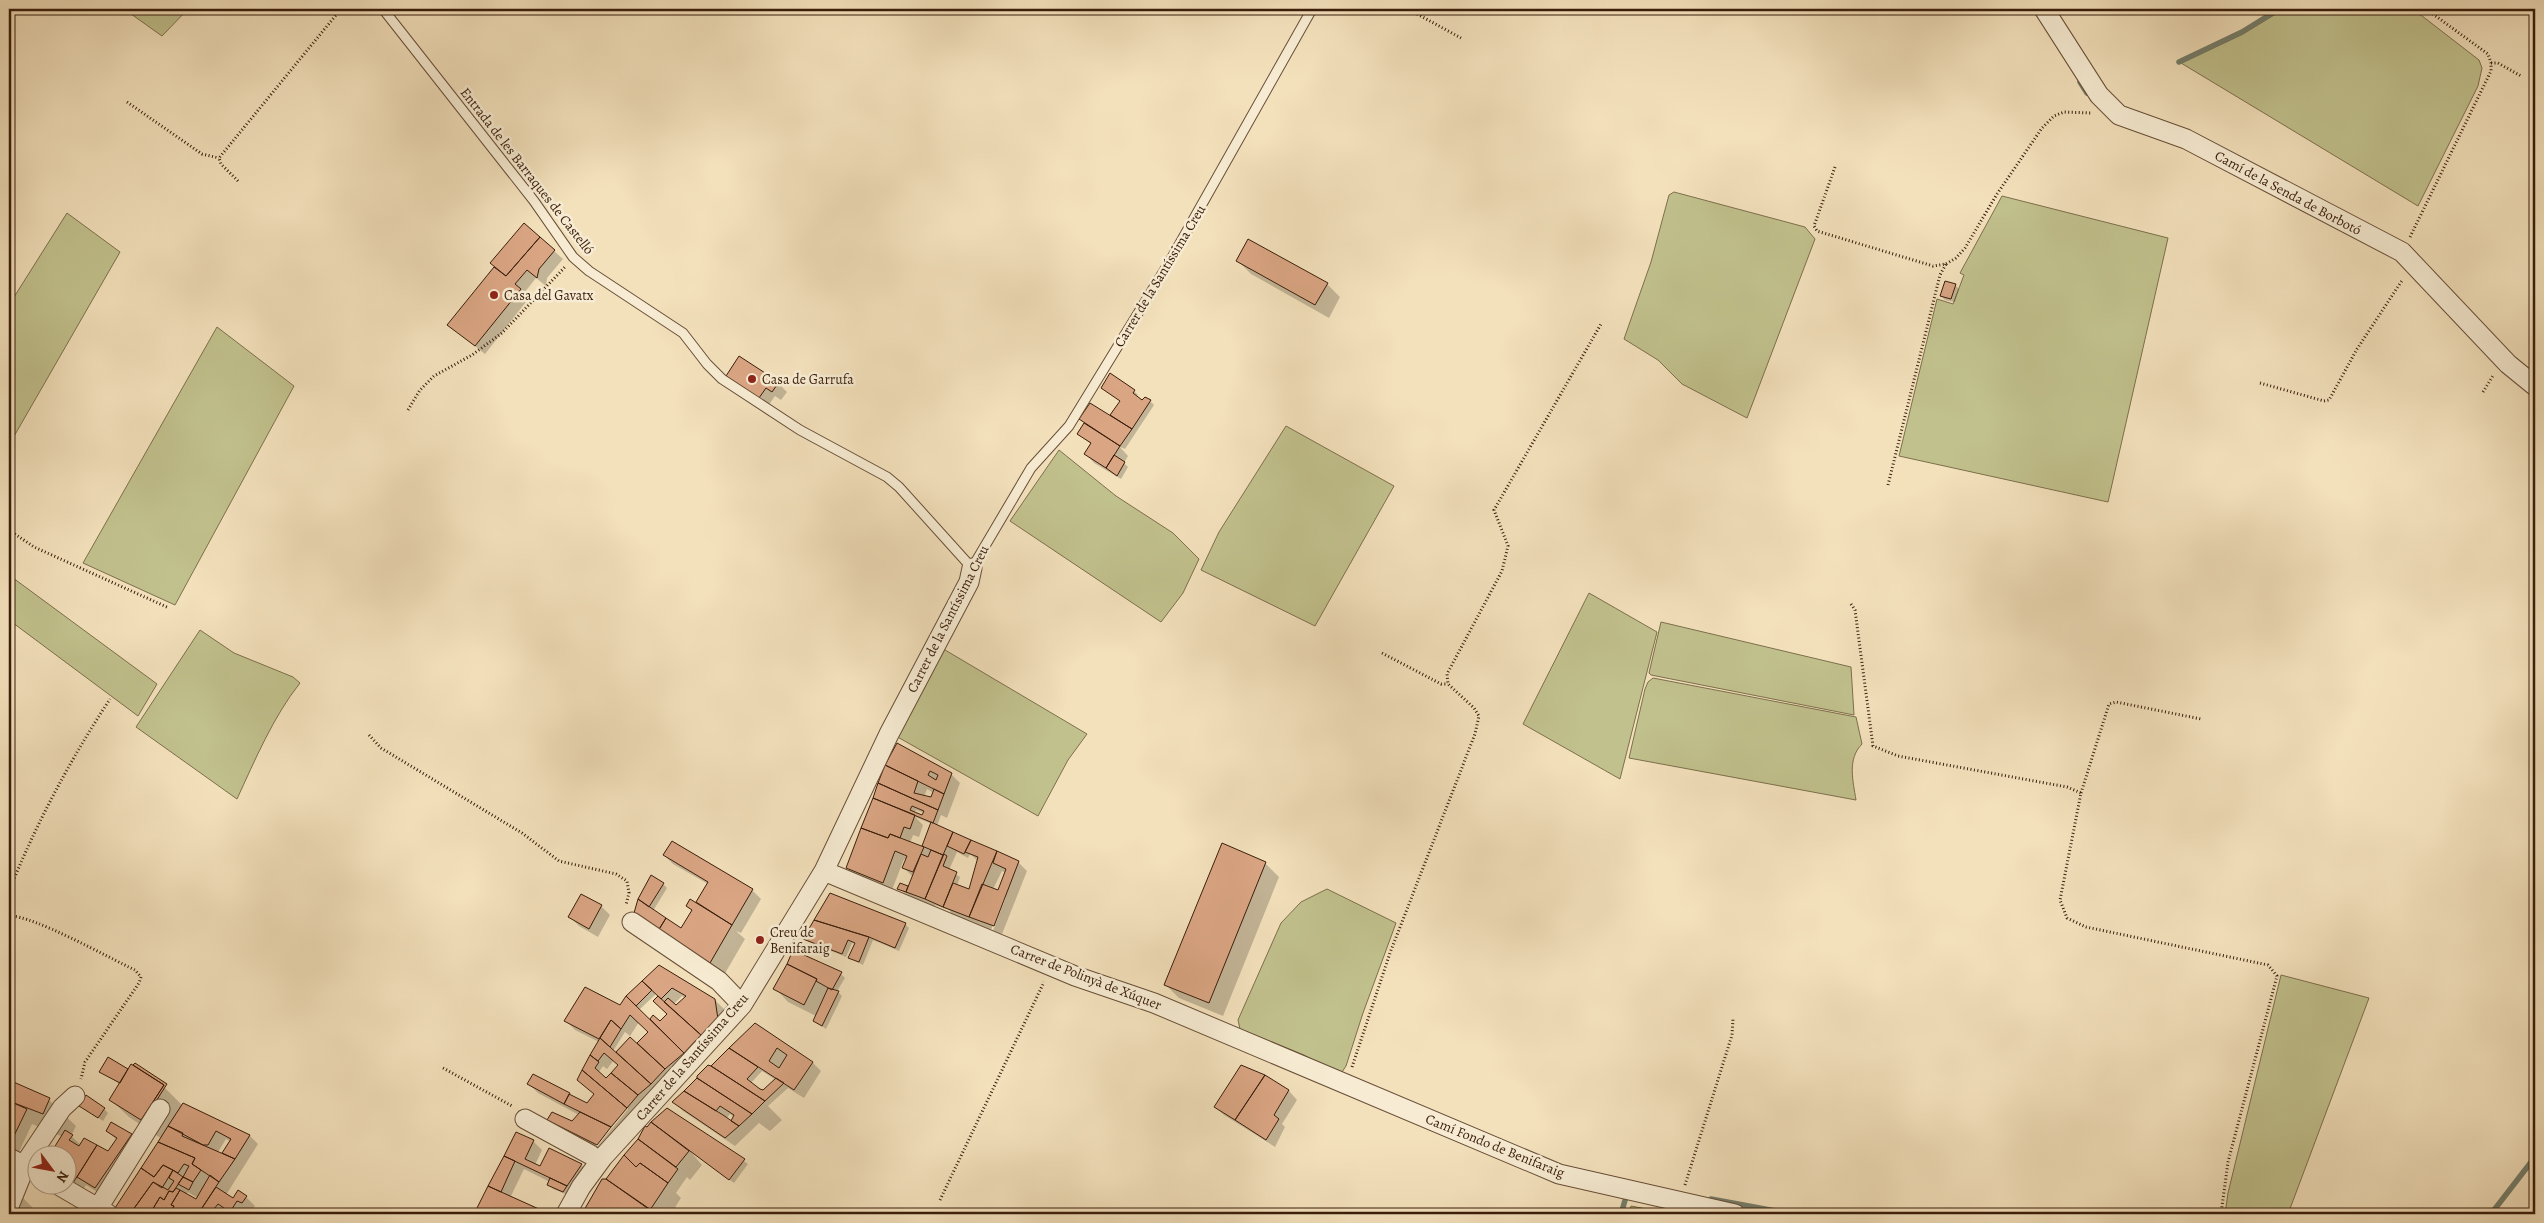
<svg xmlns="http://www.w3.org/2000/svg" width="2544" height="1223" viewBox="0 0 2544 1223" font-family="Alegreya,serif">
	<rect width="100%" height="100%" fill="#f3e1bc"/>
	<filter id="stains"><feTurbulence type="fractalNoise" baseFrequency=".004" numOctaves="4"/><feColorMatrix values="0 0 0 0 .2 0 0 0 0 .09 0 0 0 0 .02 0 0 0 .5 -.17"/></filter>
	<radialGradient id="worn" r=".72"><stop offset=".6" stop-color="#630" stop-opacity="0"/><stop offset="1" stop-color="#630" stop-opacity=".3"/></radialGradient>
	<path fill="#c1c18d" stroke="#7d6f4c" d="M124 9H188L162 36Z
		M2284 9H2413L2479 60 2482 68 2478 86 2418 206 2181 63 2243 34Z
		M1674 192 1805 227 1815 239 1747 418 1682 384 1658 360 1624 339 1651 262 1669 195Z
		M2002 196 2168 238 2108 502 1899 456 1937 299 1953 304 1964 275 1960 273Z
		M67 213 120 252 9 445V305Z
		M217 327 294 386 175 605 83 563Z
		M1286 426 1394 486 1315 626 1201 570 1219 532Z
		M1059 450 1116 496 1173 533 1199 559 1183 593 1161 622 1010 521Z
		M9 575 157 684 138 716 9 620Z
		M1589 593 1657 632 1620 779 1523 724Z
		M1661 622 1851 667 1854 715 1651 675 1649 673Z
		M200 630 234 653 293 677 300 683C273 717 255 760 237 799L136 727Z
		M940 647 1087 734 1068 760 1038 816 894 735Z
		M1653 678 1856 717 1862 744C1847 759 1853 781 1856 800L1629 758 1645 689 1648 682Z
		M1327 889 1396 923 1363 1013 1346 1066 1342 1072 1336 1073 1304 1055 1240 1029 1238 1020 1281 923 1301 902Z
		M2281 975 2369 998 2288 1214H2225L2228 1193Z
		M1631 1206 1673 1214H1629Z"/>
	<path fill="#0003" fill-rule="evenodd" d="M554 251 563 259 547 278 546 286 536 278 524 293 529 298 485 354 448 325 495 267Z
		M1238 261 1327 284 1340 297 1329 318 1251 274Z
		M1955 285 1959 289 1955 302 1945 300 1941 296Z
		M728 375 778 383 787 392 781 400 775 396 768 406 737 384Z
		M1102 388 1134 391 1138 395 1136 397 1143 401H1150L1154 405 1125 449 1120 447 1128 456 1124 463 1128 467 1121 479 1094 463 1086 454 1092 445 1078 433 1085 423 1080 419 1110 417 1121 401Z
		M898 745 951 774 960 783 947 818 941 815 937 826 1018 862 1027 871 1002 934 993 931 1006 897H1004L991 930 953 915 949 910 935 905 934 907 916 900 903 892 899 888 900 885 909 887 913 877 904 868 907 860 904 859 892 890 856 876 847 868ZM927 789 934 793 932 799 924 797ZM916 810 924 813 922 817 914 813ZM915 817 932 824 923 848 910 843 913 835 919 837 923 825ZM957 852 968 858 970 854 978 861 969 890 957 886 960 877 949 870ZM1002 871 1006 873 999 891 993 889Z
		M664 855 752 890 761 899 741 933 736 931 745 939 724 975 639 918 663 884 667 888 653 911 682 930 693 911 688 906 696 904 708 884 673 864Z
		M1265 863 1279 877 1223 1016 1179 998 1166 985Z
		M601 906 610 915 598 937 579 926 570 917Z
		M905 924 909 928 899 951 873 940 863 965 849 958 856 944 852 943 846 957 809 942 805 939Z
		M659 966 715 1000 724 1009 726 1028 648 1103 643 1099 630 1113 635 1117 606 1153 596 1148 628 1109 627 1107 594 1147 558 1129 549 1120 572 1122 579 1115 538 1093 529 1084 588 1105 595 1095 578 1080 599 1042 575 1030 566 1021 620 1007ZM656 994 668 1014 660 1023 653 1017 650 1021 639 1010ZM682 996 685 998 676 1007 674 1004ZM639 1022 649 1032 637 1045 630 1039 616 1054 613 1051 625 1032 630 1036ZM614 1060 620 1065 606 1080 598 1073 603 1066 607 1069Z
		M841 974 845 978 837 991 842 996 826 1029 814 1021 816 1016 788 1002 775 988Z
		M755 1025 813 1063 821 1071 804 1098 788 1088 768 1106 782 1120 770 1131 759 1123 735 1146 683 1111 674 1102ZM762 1071 776 1080 763 1092 751 1083ZM730 1114 734 1117 731 1122 726 1119Z
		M132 1065 163 1086 183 1106 250 1136 258 1144 226 1195 234 1200 246 1197 255 1206 251 1211 247 1208 243 1214 227 1212 226 1214H124L117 1207 162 1139 129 1117 111 1100 120 1084 100 1071 128 1070ZM226 1139 231 1142 223 1155 218 1152ZM188 1192 198 1198 196 1201 186 1195Z
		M1264 1076 1289 1091 1297 1100 1282 1124 1285 1127 1275 1147 1224 1115 1215 1107Z
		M9 1081 49 1100 76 1126 71 1136 81 1145 85 1139 108 1153 117 1140 107 1131 131 1135 140 1144 104 1196 86 1185 82 1191 68 1182V1156L63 1137 32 1124 19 1152 9 1147Z
		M81 1106 104 1109 108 1113 103 1121Z
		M667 1109 748 1164 734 1183 690 1151 702 1165 690 1180 687 1177 676 1193 681 1198 674 1209 682 1214H584L603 1180H607L651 1124Z
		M516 1133 533 1141 542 1150 535 1165 541 1168 581 1165 590 1174 568 1195 553 1189 549 1185 550 1182 524 1169 510 1198 547 1214H476Z
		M9 1184 35 1210 32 1214H9Z"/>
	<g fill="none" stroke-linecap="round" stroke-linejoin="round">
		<path stroke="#747e6c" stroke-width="5.5" d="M2179 62 2242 32 2279 9
			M2080 82 2087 93
			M1711 1199 1792 1214
			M1621 1214 1626 1197
			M2491 1214 2535 1157"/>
	</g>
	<path fill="#daa583" stroke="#391d0b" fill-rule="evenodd" d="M524 223 540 237 506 276 490 263Z
		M540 237 555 250 539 269 537 278 527 270 515 284 521 289 475 346 447 325 494 267 506 276Z
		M1248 239 1328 283 1315 305 1236 261Z
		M1945 281 1956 284 1951 299 1940 296Z
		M739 356 779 382 772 392 766 388 759 398 726 376Z
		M1110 373 1135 390 1133 393 1142 400 1145 397 1151 400 1132 429 1110 415 1120 401 1101 388Z
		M1090 403 1132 429 1120 446 1079 419Z
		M1084 423 1120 446 1106 468 1084 454 1091 443 1077 434Z
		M1114 455 1125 462 1117 476 1106 468Z
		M897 743 952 773 944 794 885 765ZM930 771 938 775 936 780 928 775Z
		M885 765 918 781 914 793 931 797 934 789 944 794 938 810 878 783Z
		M878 783 938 810 933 823 873 798ZM912 806 924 811 922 815 910 810Z
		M873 798 915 815 910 829 904 827 900 838 890 834 888 838 861 828Z
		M931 822 953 832 943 855 922 846Z
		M861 828 888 838 890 834 924 847 913 872 902 868 907 856 895 851 883 883 846 868Z
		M953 832 971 840 964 854 947 846Z
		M971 840 997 851 969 917 943 907 953 883 969 889 978 857 965 852Z
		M672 841 753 889 732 925 696 902 708 882 663 855Z
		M1222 843 1266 862 1209 1003 1164 985Z
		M931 850 943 855 925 899 906 892 921 854 928 857Z
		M997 851 1019 861 994 926 969 917 982 884 998 890 1006 869 993 863Z
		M944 854 947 856 943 866 957 872 943 907 925 899Z
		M651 875 664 883 649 907 638 899Z
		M900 883 908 886 906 892 897 889Z
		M830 893 906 923 895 948 869 937 814 920Z
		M581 894 602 905 589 929 568 917Z
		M638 899 666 918 658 931 638 919 634 913Z
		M690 899 732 925 710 963 658 931 666 918 681 928 692 910 686 906Z
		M814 920 869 937 859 962 848 958 855 943 848 940 842 954 803 939Z
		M793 950 842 972 832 990 816 981 817 979 787 964Z
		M787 964 817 979 804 1005 773 989Z
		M659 965 715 999 718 1019 701 1035 664 1002 668 998 676 1005 686 996 672 988 661 999 642 981Z
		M642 981 652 990 636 1006 626 996Z
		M585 987 620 1005 626 996 684 1053 665 1069 637 1043 648 1032 630 1015 621 1029 611 1020 599 1039 564 1021Z
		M828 988 839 991 822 1026 813 1021Z
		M658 996 701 1035 684 1053 650 1019 653 1015 660 1021 667 1014 653 1001Z
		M611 1020 621 1029 610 1047 600 1038Z
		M755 1023 813 1062 794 1090 729 1048ZM777 1048 787 1055 779 1068 769 1061Z
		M630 1037 665 1069 651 1084 616 1052Z
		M600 1038 651 1084 638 1095 611 1073 618 1065 604 1053 598 1061 590 1055Z
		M729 1048 758 1067 747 1079 760 1089 763 1090 776 1078 784 1083 765 1101 711 1066Z
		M590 1055 599 1062 595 1068 606 1078 611 1073 638 1095 627 1108 582 1070Z
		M108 1057 128 1069 120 1083 99 1072Z
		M135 1063 167 1084 144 1120 142 1119 164 1085 133 1065Z
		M131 1064 164 1085 141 1120 109 1100Z
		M708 1065 711 1066 765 1101 752 1114 697 1078V1076Z
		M1241 1065 1265 1075 1235 1120 1214 1107Z
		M582 1070 627 1108 611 1127 564 1104 569 1094 587 1103 594 1094 577 1080Z
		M533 1074 570 1093 564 1104 527 1084Z
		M1265 1075 1289 1090 1274 1115 1279 1119 1266 1140 1235 1120Z
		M697 1078 746 1110 752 1114 739 1126 731 1121 734 1115 720 1106 716 1111 684 1091Z
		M9 1080 50 1098 43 1114 9 1101Z
		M684 1091 723 1115 739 1126 725 1138 672 1102Z
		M86 1095 105 1108 98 1118 79 1106Z
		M9 1101 27 1109 10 1144H9Z
		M183 1103 250 1135 235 1159 222 1153 231 1139 216 1131 208 1145H203L168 1126Z
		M667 1108 745 1159 729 1180 651 1122Z
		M552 1112 572 1121 580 1112 611 1127 597 1145 547 1120Z
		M111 1122 132 1134 95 1188 77 1177 97 1145 108 1151 117 1138 106 1131Z
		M651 1122 689 1151 676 1167 638 1139 645 1126 647 1127Z
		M168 1126 183 1133 182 1136 235 1159 219 1182 192 1164 195 1158 158 1142Z
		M65 1130 73 1135 69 1140 79 1146 84 1138 97 1145 73 1183 68 1179V1156H49Z
		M516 1132 534 1140 525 1159 540 1166 549 1148 582 1164 567 1186 504 1156Z
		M638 1139 678 1169 668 1183 640 1163 636 1167 624 1155Z
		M158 1142 195 1158 192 1164 201 1170 193 1182 183 1177 189 1166 184 1164 178 1173 163 1165 154 1177 141 1168Z
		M624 1155 636 1167 640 1163 668 1183 650 1210 606 1179Z
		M504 1156 515 1161 501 1192 488 1186Z
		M163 1165 173 1170 162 1188 153 1182 130 1214 115 1208 141 1168 154 1177Z
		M173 1170 183 1177 173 1192 169 1191 164 1200 160 1197 151 1212 149 1211 147 1214H130L153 1182 168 1190 174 1181 169 1178Z
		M210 1175 219 1182 198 1214H169L174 1206 171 1205 180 1190 196 1199Z
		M183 1177 193 1182 189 1190 178 1184Z
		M550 1178 567 1186 563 1192 547 1185Z
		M602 1179H606L657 1214H584L583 1212Z
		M488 1186 510 1196 550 1214H474Z
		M216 1187 233 1198 238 1190 247 1196 242 1203 237 1201 230 1212 218 1204 210 1214H198Z
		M176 1188 180 1190 171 1205 174 1206 169 1214H147L149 1211 151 1212 160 1197 164 1200 169 1191 173 1192Z
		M675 1208 684 1214H670Z"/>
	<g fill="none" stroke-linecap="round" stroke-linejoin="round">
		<defs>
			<path id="lane" d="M383 9 534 201 573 257 589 271 683 333 707 364 722 379 800 430 887 477 899 487 972 568 1031 468 1069 426 1170 261 1312 9"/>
			<path id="street" d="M2044 9 2099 95 2119 115 2186 139 2402 252 2508 364 2535 386
				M824 871 1075 976 1154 1003 1559 1174 1735 1214
				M632 922 719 981 742 1005
				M525 1119 591 1155
				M9 1158 38 1172
				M60 1186 108 1214
				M9 1206 28 1159 62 1108 75 1096
				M98 1208 160 1109
				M566 1214 581 1187 603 1157 742 1005 824 871 889 734 969 582 972 568"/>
		</defs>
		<use href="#lane" stroke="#684e37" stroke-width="11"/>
		<use href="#street" stroke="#684e37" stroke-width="21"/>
		<path stroke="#391d0b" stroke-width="3" stroke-dasharray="1 2.5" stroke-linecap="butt" d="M1408 9 1461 38
			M2491 63H2498L2521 76
			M127 102 202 154 219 158
			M1835 167 1814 226 1817 231 1933 266 1946 264 1956 258 1965 248 1997 194 2042 128 2054 116 2064 112 2091 113
			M238 181 221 164 219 158 341 9
			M2410 237 2491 71V63L2488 54 2426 9
			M2260 383 2324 401 2329 400 2357 349 2403 279
			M2483 392 2494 374
			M408 410 420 390 434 376 472 355 502 333 565 267
			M1888 485 1940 275 1946 264
			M9 530 34 547 169 608
			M1851 604 1855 610 1873 746 1898 756 2067 787 2081 793 2060 900 2067 918 2086 927 2268 965 2277 976 2228 1162 2221 1214
			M1382 653 1441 684H1448
			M369 735 381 748 522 833 559 861 616 874 627 881 629 893 626 905
			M2532 765 2535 766
			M2081 793 2109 704 2116 702 2201 719
			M9 891C36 824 70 760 110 699
			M9 916C33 915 109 958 135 970L141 977 139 983 85 1062 81 1079
			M1352 1067 1390 953 1475 734 1479 716 1474 708 1448 684 1447 674 1502 571 1508 546 1494 510 1601 324
			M443 1068 512 1106
			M1685 1185 1732 1035 1733 1019
			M940 1200 1044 982"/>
		<use href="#lane" stroke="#f7ecd3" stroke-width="9"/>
		<use href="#street" stroke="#f7ecd3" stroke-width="19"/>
	</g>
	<g fill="#8f2418" stroke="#f7ecd3" stroke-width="2">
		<circle cx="494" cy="295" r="5"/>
		<circle cx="752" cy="379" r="5"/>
		<circle cx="760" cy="940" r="5"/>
	</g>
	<g text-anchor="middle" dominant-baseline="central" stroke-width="5" stroke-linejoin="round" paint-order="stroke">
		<g font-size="14" fill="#391d0b" stroke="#f7ecd3">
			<text transform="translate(527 171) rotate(52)">Entrada de les Barraques de Castelló</text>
			<text transform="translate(2288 193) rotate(28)">Camí de la Senda de Borbotó</text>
			<text transform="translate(1160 276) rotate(-59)">Carrer de la Santíssima Creu</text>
			<text transform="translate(948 619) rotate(-63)">Carrer de la Santíssima Creu</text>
			<text transform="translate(1086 977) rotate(21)">Carrer de Polinyà de Xúquer</text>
			<text transform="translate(692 1057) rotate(-49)">Carrer de la Santíssima Creu</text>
			<text transform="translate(1495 1146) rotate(22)">Camí Fondo de Benifaraig</text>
		</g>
		<g font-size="14" fill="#391d0b" stroke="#f7ecd3" text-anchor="start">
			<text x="504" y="295">Casa del Gavatx</text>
			<text x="762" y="379">Casa de Garrufa</text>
			<text x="770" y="932">Creu de<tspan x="770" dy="16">Benifaraig</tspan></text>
		</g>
	</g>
	<rect width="2544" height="1223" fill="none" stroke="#f3e1bc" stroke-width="30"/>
	<rect x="10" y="10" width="2524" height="1203" fill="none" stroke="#391d0b" stroke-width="2.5"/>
	<rect x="15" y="15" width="2514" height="1193" fill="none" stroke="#391d0b"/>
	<g transform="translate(52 1170) rotate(122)"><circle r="24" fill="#f7ecd3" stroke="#ab9983"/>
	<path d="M0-4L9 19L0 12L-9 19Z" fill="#8f2418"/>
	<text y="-8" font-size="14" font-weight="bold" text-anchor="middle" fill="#391d0b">N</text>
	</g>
	<rect width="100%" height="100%" filter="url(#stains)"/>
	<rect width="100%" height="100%" fill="url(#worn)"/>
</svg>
